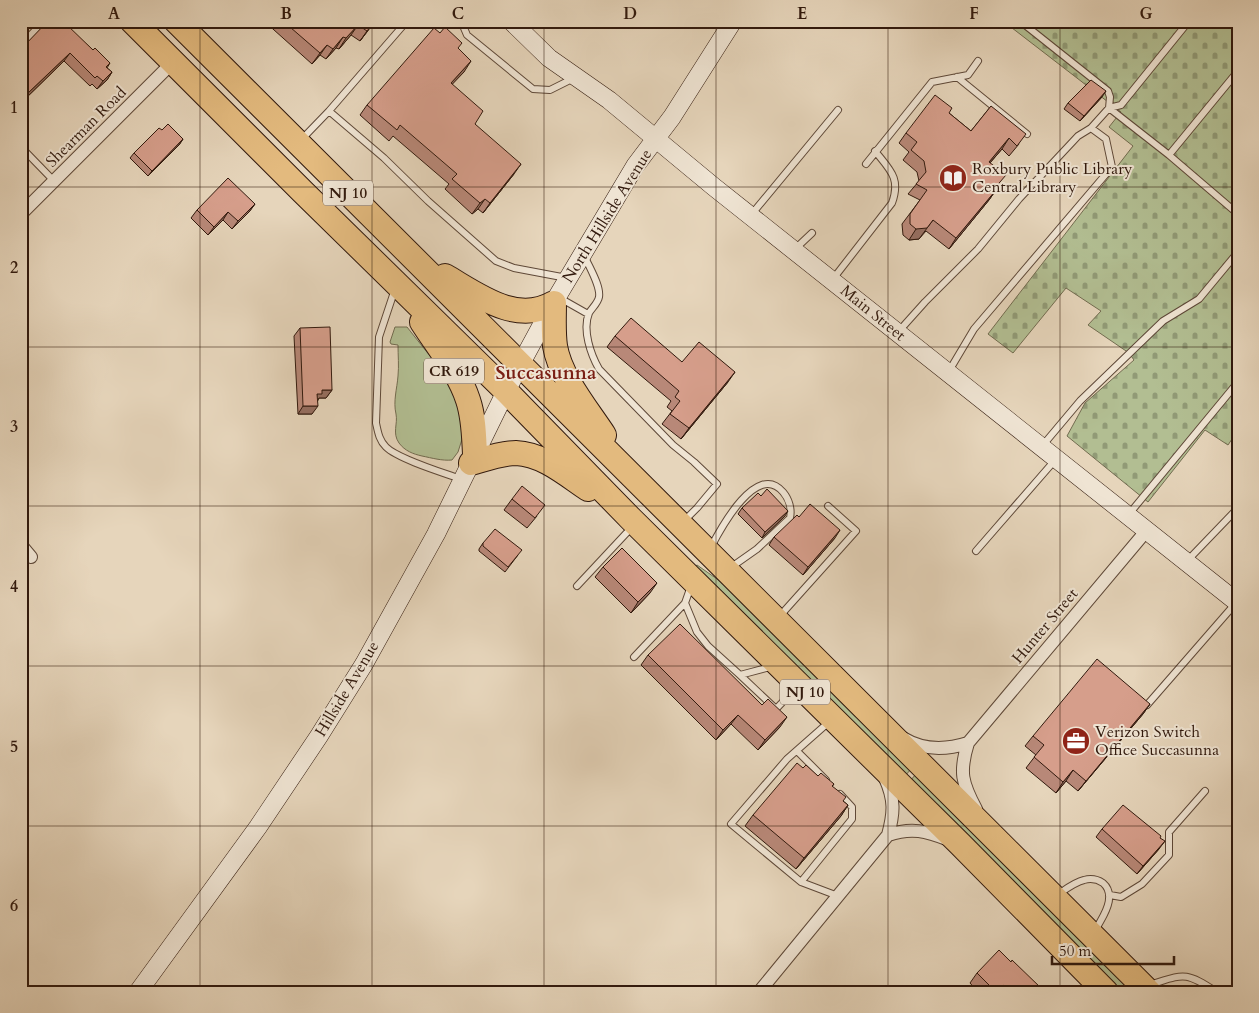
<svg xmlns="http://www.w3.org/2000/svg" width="1259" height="1013" viewBox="0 0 1259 1013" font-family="Cardo,serif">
	<defs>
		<pattern id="cemetery-stones" width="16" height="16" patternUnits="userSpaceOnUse" patternTransform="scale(1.25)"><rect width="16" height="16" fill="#b2be92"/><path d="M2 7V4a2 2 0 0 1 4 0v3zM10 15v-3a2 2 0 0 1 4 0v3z" fill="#919a76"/></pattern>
	</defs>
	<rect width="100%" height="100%" fill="#e6d5bb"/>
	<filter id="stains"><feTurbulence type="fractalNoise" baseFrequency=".004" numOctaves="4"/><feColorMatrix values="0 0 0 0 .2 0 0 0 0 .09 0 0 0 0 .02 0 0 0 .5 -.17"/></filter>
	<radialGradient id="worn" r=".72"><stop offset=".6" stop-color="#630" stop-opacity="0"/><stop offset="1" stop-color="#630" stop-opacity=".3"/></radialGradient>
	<path fill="#b2be92" stroke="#726c50" d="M395 327H407L457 390 464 433 458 452 452 460C442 461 432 458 422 456 413 454 405 451 399 443 392 433 398 424 396 414 393 401 397 389 398 376 399 366 398 355 398 345L391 344 390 342Z
		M697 565 727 586 912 768 904 777 694 567Z
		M917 773 1137 992H1119L909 782Z"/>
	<path fill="url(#cemetery-stones)" stroke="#726c50" d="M1003 21H1238V437L1232 439 1228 445 1205 430 1148 502 1067 436 1085 403 1134 360 1129 353 1088 325 1101 311 1066 288 1013 353 988 334 1133 146 1109 127 1121 112Z"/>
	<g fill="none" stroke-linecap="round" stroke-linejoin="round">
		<defs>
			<path id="lane" d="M461 21 467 35 533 89 550 90 574 78
				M1020 21 1108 91 1110 97 1109 108 1169 155 1238 214
				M21 45 44 21
				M957 77 1027 134
				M329 111 384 158 428 201 496 261 514 268 567 278
				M1091 128 1109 108 1121 105 1189 21
				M301 140 329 111 407 21
				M21 147 54 181
				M1169 155 1238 71
				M866 164 932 82 968 75 978 61
				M751 215 838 110
				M795 249 812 233
				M585 257C589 267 601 286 599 297 598 303 592 308 589 313 582 330 591 355 599 369L673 445 694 462 717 484 697 508 684 521
				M833 279 892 203C901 178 890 170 875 151
				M395 289 379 337 376 423C378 432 379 440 386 447 398 459 444 473 461 479
				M558 297 588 314
				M899 331 925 302 978 249 1019 199 1078 136 1091 128 1106 139 1112 167 974 329 949 371
				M1043 445 1080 401 1163 321 1199 299 1238 252
				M1129 514 1238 382
				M711 547C721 528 757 461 783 492 789 499 792 509 790 518L757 549 730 568
				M976 551 1056 459
				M1187 561 1238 508
				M577 586 633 526
				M685 603 697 632 708 646 740 675 774 666
				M778 618 856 531 828 506
				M634 657 685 603 691 586
				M740 675 776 709 796 688
				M1147 705 1235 604
				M829 722 787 759 731 824 801 882 838 896
				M797 751 826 780
				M801 882 852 819V807L840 794
				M1057 895C1066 889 1075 882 1084 880 1091 878 1097 879 1103 883 1118 896 1102 919 1094 932
				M1110 895 1121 897 1142 884 1169 855V832L1205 791
				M1149 985C1185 974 1184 971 1217 992"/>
			<path id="street" d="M21 214 173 62
				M21 545 31 557
				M903 738C924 751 946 750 968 743
				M976 809C962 783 959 772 968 743L1147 530
				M888 835C912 827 926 831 949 840
				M759 992 888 835C894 813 895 800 885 778"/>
			<path id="secondary" d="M511 21 549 58 609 100 714 187 1238 603
				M138 992 258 827 319 736 364 664 436 534 506 391 557 297 635 166 672 117 733 21"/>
			<path id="highway" d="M132 21 303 192 506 391 631 519 960 844 1106 992
				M176 21 1149 992
				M445 276C478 295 516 325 554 303 554 317 553 332 555 346 560 377 587 409 604 435
				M422 322C438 347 459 372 468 400 474 418 474 436 475 454
				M471 463C485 459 501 453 516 453 543 454 567 475 588 489"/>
		</defs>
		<use href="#lane" stroke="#5e4838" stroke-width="8"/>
		<use href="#street" stroke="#5e4838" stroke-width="14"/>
		<use href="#secondary" stroke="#31190d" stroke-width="19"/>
		<use href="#highway" stroke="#31190d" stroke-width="26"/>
		<use href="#lane" stroke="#efe4d3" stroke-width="6"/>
		<use href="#street" stroke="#efe4d3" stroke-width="12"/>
		<use href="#secondary" stroke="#efe4d3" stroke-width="18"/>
		<use href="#highway" stroke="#e3ba7e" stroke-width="24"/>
	</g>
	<path fill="#b88878" stroke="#31190d" d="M264 21H375L360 41 351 35 339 49 336 48 326 59 320 55 312 64Z
		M63 24 93 50 110 63 107 68 112 72 107 80 97 89 92 84 90 86 64 61 23 101 21 99V49Z
		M458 49 464 72 452 84 475 124 514 174 483 213 478 209 472 214 445 189 449 184 393 136 389 141 360 115 367 105Z
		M1102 97 1080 121 1064 109 1068 103Z
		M991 106 1019 144 1009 156 1002 149 990 163 995 189 996 190 989 200 949 249 926 231 919 239 909 240 903 235 902 224 920 200 908 194 919 181 917 172 903 160 909 152 899 143 906 133 949 113 971 131Z
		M162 130 183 139 179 145 148 176 130 158 134 153Z
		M255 204 249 212 232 229 223 220 208 235 191 218 197 210Z
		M300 328 332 390 326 398H319L312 414H298L294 336Z
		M615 336 682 362 728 382 681 439 662 424 672 411 667 407 671 401 607 347Z
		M512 499 537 516 527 528 504 510Z
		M742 508 785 516 762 538 738 514Z
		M774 537 835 538 803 575 769 545Z
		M483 543 518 555 505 572 479 551V549Z
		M603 567 650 593 631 613 595 577Z
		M648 655 780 727 758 750 731 724 716 740 641 665Z
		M1150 704 1143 714 1078 791 1066 781 1056 793 1026 768 1036 755 1025 746 1033 736Z
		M803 768 834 784 832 787 843 801 848 805 841 816 796 869 745 826 753 815Z
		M1102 829 1160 838 1159 849 1137 874 1096 837Z
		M1011 962 1041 988 1038 992H978L970 983 977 973Z"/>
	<path fill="#966f61" stroke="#31190d" d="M375 21 367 32 360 41 367 31Z
		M358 25 351 35 339 49 346 38Z
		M343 37 336 48 326 59 333 49Z
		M327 45 320 55 312 64 320 53Z
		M70 53 64 61 23 101 28 93Z
		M471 61 464 72 443 94 451 83Z
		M112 72 107 80 97 89 103 81Z
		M1106 91 1102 97 1080 121 1084 116Z
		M1009 138 1002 149 981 173 989 162Z
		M183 139 179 145 148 176 152 171Z
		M521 164 514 174 483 213 490 203Z
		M996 190 989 200 949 249 956 238Z
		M485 199 478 209 472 214 480 203Z
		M255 204 249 212 232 229 238 221Z
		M228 212 223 220 208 235 214 227Z
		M933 220 919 239 909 240 916 229Z
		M735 372 728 382 681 439 689 428Z
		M322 390H332L326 398H319L316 402 317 394Z
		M303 406H318L312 414H298Z
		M788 511 785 516 762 538 765 532Z
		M840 530 835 538 803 575 808 567Z
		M657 583 650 593 631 613 638 602Z
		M1150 704 1143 714 1078 791 1086 781Z
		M738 715 731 724 716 740 723 730Z
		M787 717 780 727 758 750 765 740Z
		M1073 770 1066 781 1056 793 1063 782Z
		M848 805 841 816 796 869 804 858Z
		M1165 841 1159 849 1137 874 1143 866Z"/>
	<path fill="#d69e8b" stroke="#31190d" d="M48 21H60L63 24 65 23 93 50 95 48 110 63 106 67 112 72 103 81 97 76 95 78 70 53 28 93 21 86V49Z
		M283 21H375L367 31 358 25 346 38 343 37 333 49 327 45 320 53Z
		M445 27 462 43 458 48 471 61 451 83 483 111 475 124 521 164 490 203 485 199 480 203 452 179 457 174 400 125 397 130 367 105 434 28 440 33Z
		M1091 80 1106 91 1084 116 1068 103Z
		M935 95 952 108 949 113 971 131 991 106 1026 134 1017 146 1009 138 989 162 1006 175 994 189 996 190 956 238 933 220 927 228 916 229 910 224V214L927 190 916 184 926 172 924 161 911 150 917 142 906 133Z
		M168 124 183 139 152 171 134 153 159 128 162 130Z
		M228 178 255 204 238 221 228 212 214 227 197 210Z
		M631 318 682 362 699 342 735 372 689 428 670 414 680 401 675 397 679 391 615 336Z
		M330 327 332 390H322V394H317L318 406H303L300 328Z
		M522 486 545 505 535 518 512 499Z
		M767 489 788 511 765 532 742 508 758 493 761 496Z
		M810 504 840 530 808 567 774 537 797 515 799 517Z
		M495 529 522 550 508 567 483 546V543Z
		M622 548 657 583 638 602 603 567Z
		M680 624 762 705 768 699 787 717 765 740 738 715 723 730 648 655Z
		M1097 659 1150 704 1086 781 1073 770 1063 782 1034 757 1044 745 1033 736Z
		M797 763 803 768 806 765 818 776 821 773 834 784 832 786 846 797 843 801 848 805 804 858 753 815Z
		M1123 805 1161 836 1160 838 1165 841 1143 866 1102 829Z
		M999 950 1011 962 1012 960 1041 988 1037 992H1010L1004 985 996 992 977 973Z"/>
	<path fill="none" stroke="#31190d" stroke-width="1" stroke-opacity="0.55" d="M200 21V992M372 21V992M544 21V992M716 21V992M888 21V992M1060 21V992M21 187H1238M21 347H1238M21 506H1238M21 666H1238M21 826H1238"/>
	<defs>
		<symbol id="library-disc" viewBox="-11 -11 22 22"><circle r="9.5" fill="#8f2418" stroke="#efe4d3"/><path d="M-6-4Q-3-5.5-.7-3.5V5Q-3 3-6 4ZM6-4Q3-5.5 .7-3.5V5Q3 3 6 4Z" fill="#fff"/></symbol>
		<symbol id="office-disc" viewBox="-11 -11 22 22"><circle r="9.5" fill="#8f2418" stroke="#efe4d3"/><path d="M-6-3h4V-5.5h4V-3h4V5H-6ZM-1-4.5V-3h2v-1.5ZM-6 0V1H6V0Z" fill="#fff"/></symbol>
	</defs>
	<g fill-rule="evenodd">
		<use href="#library-disc" x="937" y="162" width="32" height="32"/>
		<use href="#office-disc" x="1060" y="725" width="32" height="32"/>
	</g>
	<g text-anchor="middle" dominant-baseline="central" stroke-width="4" stroke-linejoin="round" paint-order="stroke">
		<g fill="#efe4d3" stroke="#6a5648" stroke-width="1">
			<rect x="323" y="180.5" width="50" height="25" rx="4"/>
			<rect x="424" y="358.5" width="60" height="25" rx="4"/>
			<rect x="780" y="679.5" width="50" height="25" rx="4"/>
		</g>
		<g font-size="15" font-weight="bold" fill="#31190d">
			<text x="348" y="193">NJ 10</text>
			<text x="454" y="371">CR 619</text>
			<text x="805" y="692">NJ 10</text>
		</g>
		<g font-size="16" fill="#31190d" stroke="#efe4d3">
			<text transform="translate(86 127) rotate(-45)">Shearman Road</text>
			<text transform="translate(607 216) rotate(-58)">North Hillside Avenue</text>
			<text transform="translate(873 313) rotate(39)">Main Street</text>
			<text transform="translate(1045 626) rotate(-50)">Hunter Street</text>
			<text transform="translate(347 689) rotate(-59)">Hillside Avenue</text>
		</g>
		<g font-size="16" fill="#31190d" stroke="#efe4d3" text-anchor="start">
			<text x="972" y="169">Roxbury Public Library<tspan x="972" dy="18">Central Library</tspan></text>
			<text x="1095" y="732">Verizon Switch<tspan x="1095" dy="18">Office Succasunna</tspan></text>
		</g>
		<g font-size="19" font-weight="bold" fill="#7a1f14" stroke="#efe4d3">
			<text x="546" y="373">Succasunna</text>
		</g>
	</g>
	<rect width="1259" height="1013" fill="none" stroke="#e6d5bb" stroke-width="55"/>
	<path d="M1052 956v8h122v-8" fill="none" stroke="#31190d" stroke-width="2.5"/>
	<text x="1059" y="956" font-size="15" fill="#31190d" stroke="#efe4d3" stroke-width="4" paint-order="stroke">50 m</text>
	<rect x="28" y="28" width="1204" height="958" fill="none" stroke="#31190d" stroke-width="2"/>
	<g font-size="16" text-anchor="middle" font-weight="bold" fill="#31190d">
		<text x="114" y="19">A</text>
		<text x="286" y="19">B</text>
		<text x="458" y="19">C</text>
		<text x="630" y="19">D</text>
		<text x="802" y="19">E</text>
		<text x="974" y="19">F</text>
		<text x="1146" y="19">G</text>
		<text x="14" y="113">1</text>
		<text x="14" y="273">2</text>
		<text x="14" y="432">3</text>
		<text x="14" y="592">4</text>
		<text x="14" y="752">5</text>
		<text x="14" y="911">6</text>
	</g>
	<rect width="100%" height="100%" filter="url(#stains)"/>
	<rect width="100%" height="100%" fill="url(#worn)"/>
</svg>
